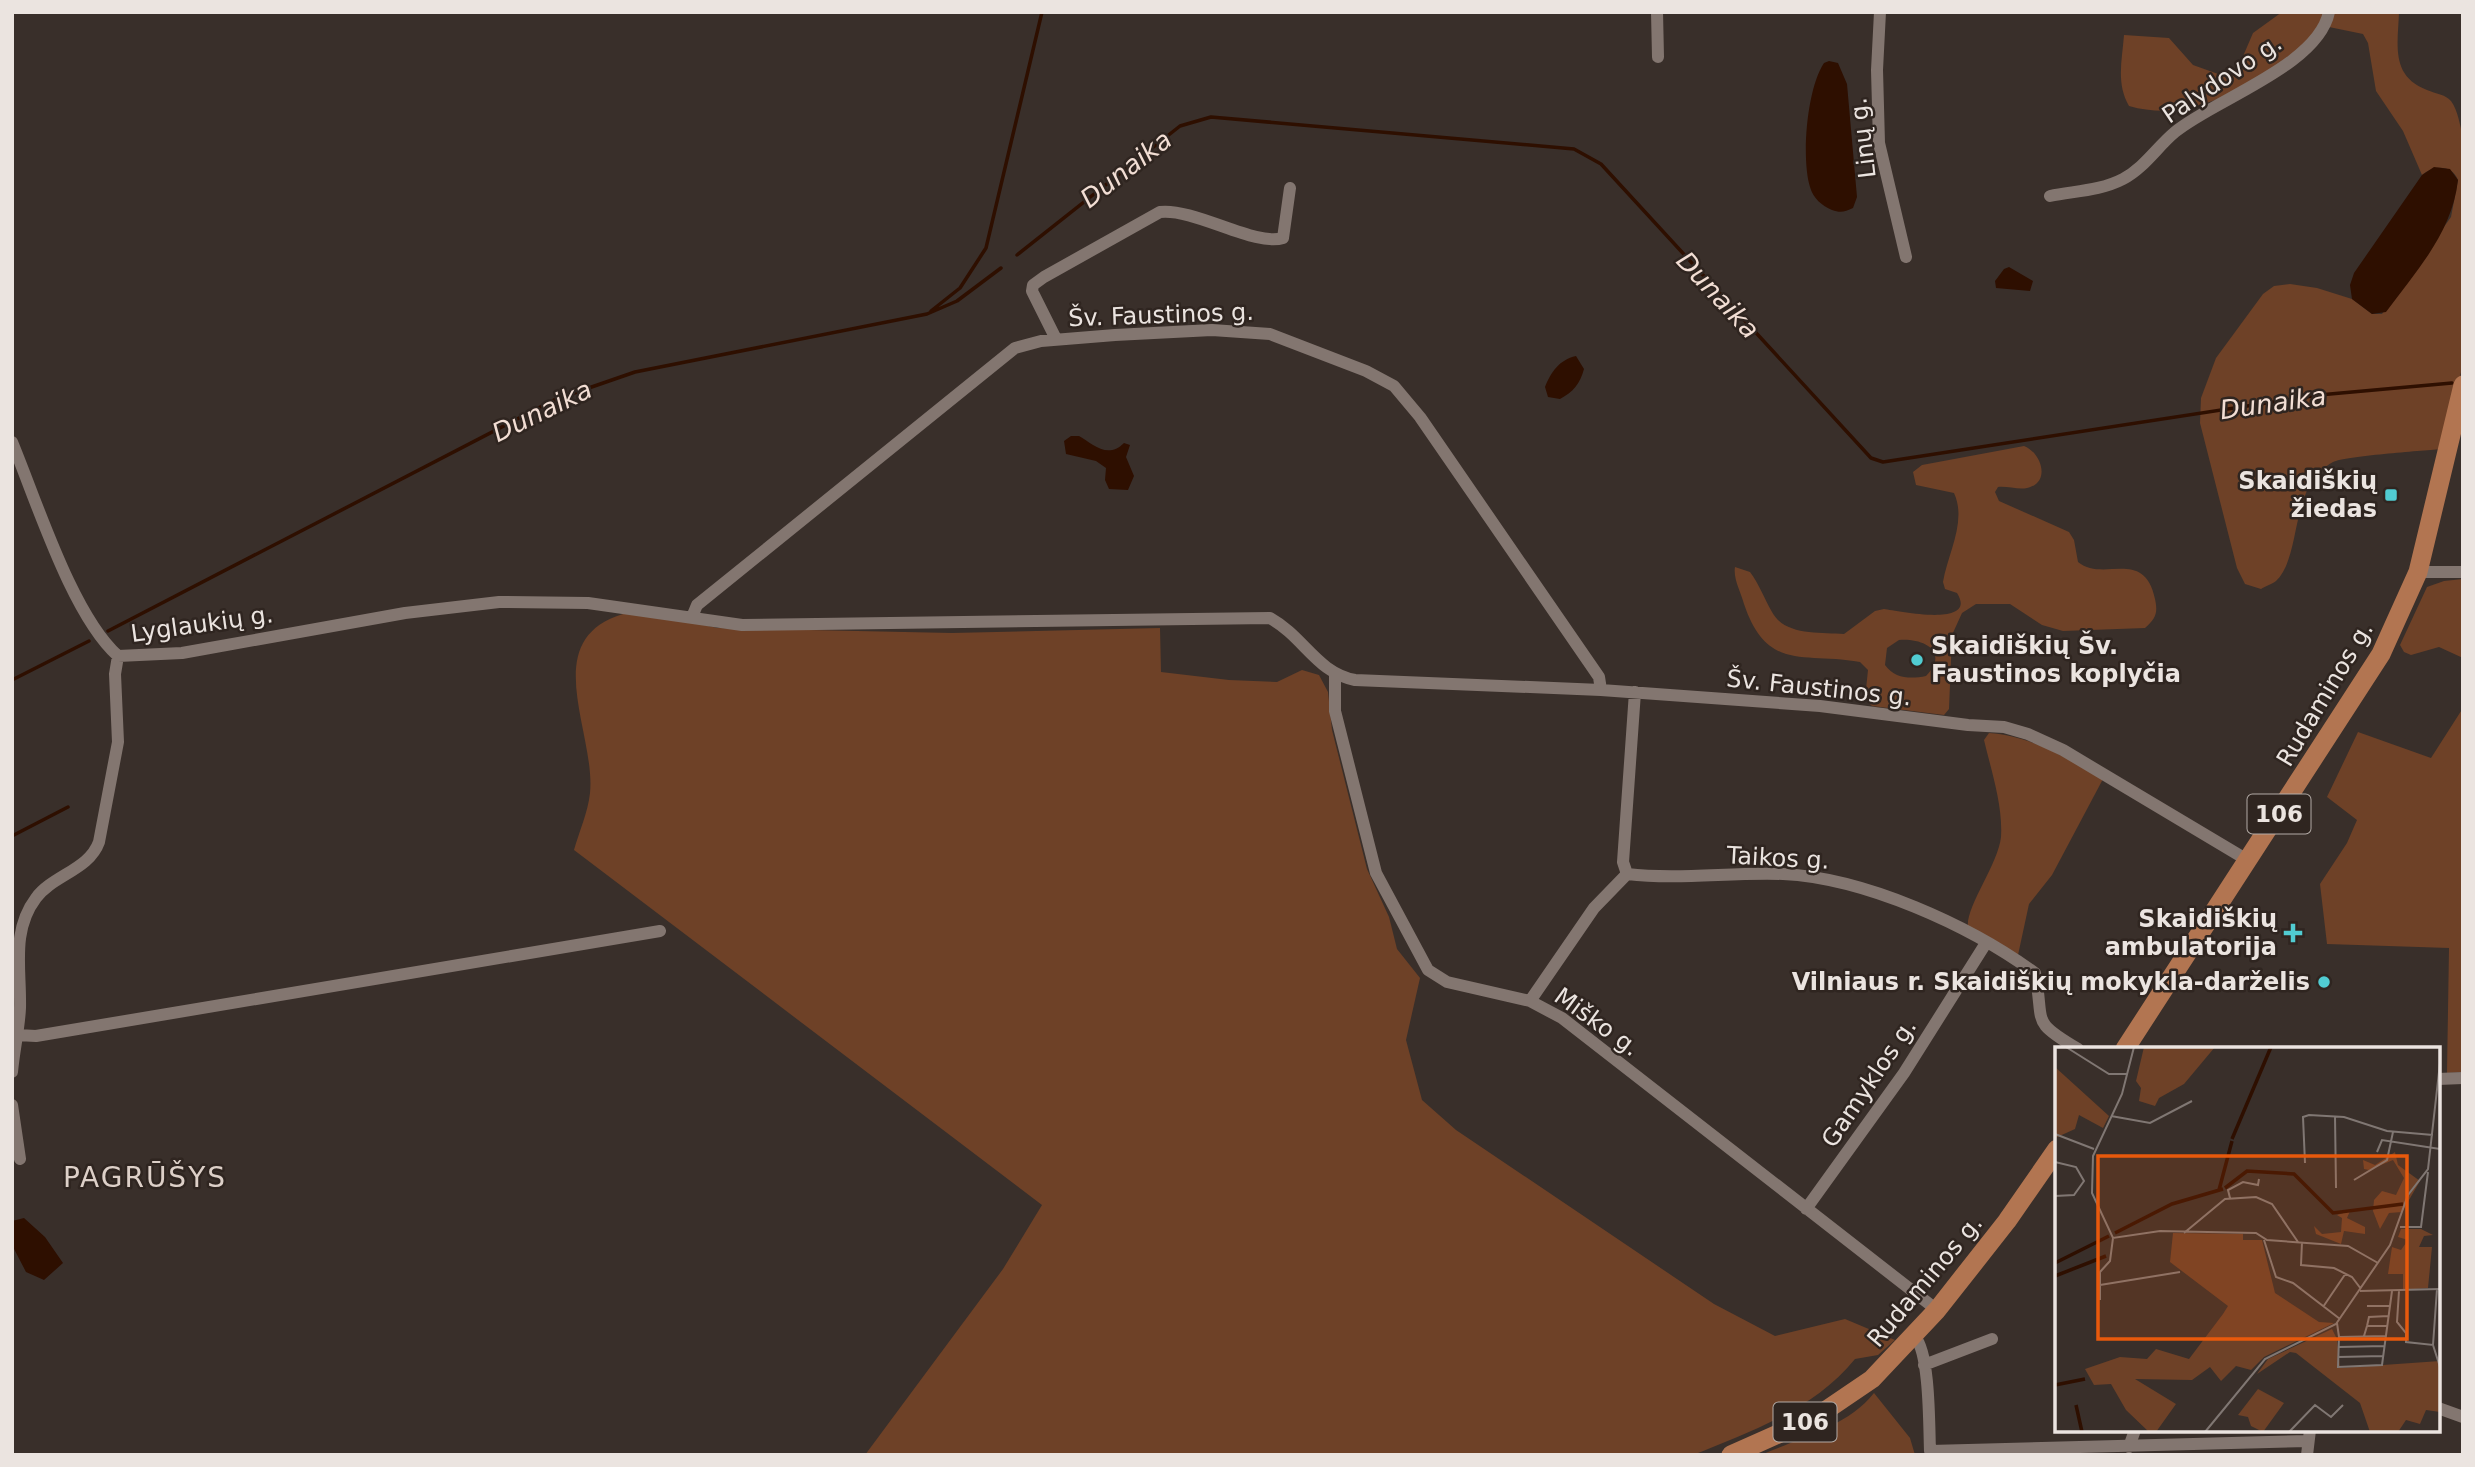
<svg xmlns="http://www.w3.org/2000/svg" width="2475" height="1467" viewBox="0 0 2475 1467" font-family="'DejaVu Sans',sans-serif">
	<rect width="100%" height="100%" fill="#392f2a"/>
	<path fill="#6e4127" fill-rule="evenodd" d="M2282 12H2399C2398 44 2390 76 2427 90 2436 94 2445 94 2451 101 2458 110 2460 126 2463 137V365L2440 449C2421 451 2346 456 2333 462 2288 486 2303 555 2276 581 2273 584 2265 586 2261 589L2245 584 2237 568 2200 423 2201 398 2216 358 2263 294 2274 286 2290 284 2317 288 2352 299 2372 314H2382L2451 217 2458 180C2452 164 2433 165 2422 175L2403 131 2376 91 2368 43 2363 34 2329 27C2271 69 2206 128 2129 106 2116 83 2122 61 2124 35L2169 38 2193 65 2221 75 2238 68 2253 33Z
		M2024 446C2042 453 2051 483 2027 488 2019 490 2007 486 1998 487L1995 492 1999 501 2069 532 2074 540 2078 562C2103 583 2144 547 2155 599 2158 613 2156 618 2145 628L2063 631 2042 625 2010 604H1976L1962 613 1952 635 1949 709 1944 715 1872 706 1865 699 1868 670 1860 662C1803 652 1767 672 1744 604 1741 592 1733 579 1735 567L1750 572C1759 584 1764 598 1772 612 1785 636 1820 632 1844 634L1875 611 1884 609C1898 611 1979 628 1957 593L1945 589 1943 582C1948 553 1967 521 1954 493L1916 485 1913 472 1922 465ZM1899 640C1923 638 1950 651 1926 676 1911 679 1895 679 1885 665L1887 648Z
		M2463 579V658L2439 647 2411 655 2404 652 2400 645 2427 587 2444 581Z
		M623 614H658L717 628 952 633 1160 628 1161 672 1229 680 1277 682 1302 670 1319 675 1328 692 1332 730 1367 869 1389 917 1397 949 1420 978 1406 1040 1422 1100 1456 1130 1714 1304 1775 1336 1845 1319 1895 1340 1878 1355 1855 1359C1815 1409 1751 1431 1693 1455H865L1003 1269 1042 1205 574 850C579 832 588 812 590 793 596 732 537 640 623 614Z
		M2463 708V1072L2447 1073 2449 948 2327 944 2320 884 2347 843 2357 820 2327 797 2358 732 2431 758Z
		M1989 733C2031 736 2067 758 2103 779L2052 875 2029 904 2018 955 1968 928C1965 907 1998 865 2001 837 2003 805 1991 770 1984 740Z
		M1874 1393 1910 1438 1915 1455H1761C1799 1438 1847 1427 1874 1393Z"/>
	<path fill="#2e0f00" d="M1829 61 1838 63 1847 84 1857 197 1853 208C1845 212 1840 213 1832 210 1822 206 1813 198 1810 187 1801 158 1807 88 1824 63Z
		M2434 167 2450 169 2458 180C2452 233 2417 270 2386 312L2372 314 2352 299 2350 285 2354 273 2422 175Z
		M2009 267 2033 281 2030 291 1996 288 1995 281 2004 269Z
		M1576 356 1584 369C1580 384 1573 392 1560 399L1548 397 1545 387C1551 372 1559 360 1576 356Z
		M1071 436H1079C1092 443 1107 460 1124 443L1130 445 1126 457 1134 476 1128 490 1109 489 1105 480 1106 468 1096 461 1066 454 1064 441Z
		M24 1218 45 1237 63 1263 44 1280 26 1272 12 1245V1221Z"/>
	<g fill="none" stroke-linecap="round" stroke-linejoin="round">
		<path stroke="#2e0f00" stroke-width="3.5" d="M1017 255 1180 126 1211 117 1574 149 1601 164 1871 458 1883 462 2319 395 2452 383
			M931 311 960 288 986 248 1042 12
			M108 631 554 400 635 372 927 314 957 301 1001 268
			M12 680 89 641
			M12 836 68 807"/>
		<path stroke="#837670" stroke-width="12" d="M1657 12 1658 57
			M1880 12 1877 70 1879 143 1906 257
			M2050 196C2074 191 2100 191 2123 179 2144 168 2157 147 2175 132 2213 100 2318 66 2329 12
			M1056 339 1032 291 1033 285 1044 277 1160 212C1195 208 1255 247 1283 238L1290 188
			M12 442C37 502 72 615 118 656L182 653 405 613 499 602 588 603 742 625 1270 618C1304 637 1317 673 1355 680L1601 690 1820 706 1968 725 2004 727 2028 734 2063 750 2249 861
			M2418 572H2463
			M692 617 697 605 1015 348 1041 341 1115 335 1212 330 1270 334 1366 371 1394 386 1420 417 1599 677 1601 690
			M1335 676V711L1376 873 1428 970 1447 982 1530 1001 1562 1018 1937 1310
			M1635 692 1623 862 1627 874C1679 880 1731 872 1783 874 1865 878 1969 925 2035 973 2045 1024 2029 1020 2078 1049
			M1530 1001 1594 908 1627 874
			M17 1035 36 1036 660 931
			M12 1072C14 1050 19 1029 20 1008 21 969 11 931 36 898 53 875 89 870 99 842L118 742 115 674 118 656
			M2438 1079 2463 1078
			M12 1105 20 1159
			M1806 1209 1904 1073 1986 943
			M1915 1337C1930 1353 1929 1427 1930 1451L2308 1441
			M1924 1365 1992 1339
			M2438 1408 2463 1417
			M2129 1447 2135 1430
			M2307 1455 2310 1430"/>
		<path stroke="#b27551" stroke-width="19" d="M2125 1049 2381 654 2418 572 2463 385
			M1731 1455 1816 1417 1872 1379 1937 1310 2007 1221 2057 1149"/>
	</g>
	<g fill="#51ccd2" stroke="#2f2520" stroke-width="2.5">
		<rect x="2384" y="488" width="14" height="14" rx="3.5"/>
		<circle cx="1917" cy="660" r="7"/>
		<path d="M2289.5 922.5h7v7h7v7h-7v7h-7v-7h-7v-7h7z"/>
		<circle cx="2324" cy="982" r="7"/>
	</g>
	<g text-anchor="middle" dominant-baseline="central" stroke-width="5" stroke-linejoin="round" paint-order="stroke">
		<g fill="#2f2520" stroke="#b3aba6" stroke-width="2">
			<rect x="2247.5" y="794.5" width="63" height="39" rx="5"/>
			<rect x="1773.5" y="1402.5" width="63" height="39" rx="5"/>
		</g>
		<g font-size="23" font-weight="bold" fill="#ebe4e0">
			<text x="2279" y="814">106</text>
			<text x="1805" y="1422">106</text>
		</g>
		<g font-size="24" fill="#ebe4e0" stroke="#2f2520">
			<text transform="translate(2222 79) rotate(-34)">Palydovo g.</text>
			<text transform="translate(1863 138) rotate(-97)">Linų g.</text>
			<text transform="translate(1161 315) rotate(-2)">Šv. Faustinos g.</text>
			<text transform="translate(202 624) rotate(-8)">Lyglaukių g.</text>
			<text transform="translate(1819 688) rotate(6)">Šv. Faustinos g.</text>
			<text transform="translate(2325 694) rotate(-59)">Rudaminos g.</text>
			<text transform="translate(1778 858) rotate(3)">Taikos g.</text>
			<text transform="translate(1597 1022) rotate(36)">Miško g.</text>
			<text transform="translate(1869 1083) rotate(-56)">Gamyklos g.</text>
			<text transform="translate(1925 1281) rotate(-50)">Rudaminos g.</text>
		</g>
		<g font-size="24" font-weight="bold" fill="#ebe4e0" stroke="#2f2520" text-anchor="end">
			<text x="2377" y="481">Skaidiškių<tspan x="2377" dy="28">žiedas</tspan></text>
			<text x="1931" y="646" text-anchor="start">Skaidiškių Šv.<tspan x="1931" dy="28">Faustinos koplyčia</tspan></text>
			<text x="2277" y="919">Skaidiškių<tspan x="2277" dy="28">ambulatorija</tspan></text>
			<text x="2310" y="982">Vilniaus r. Skaidiškių mokykla-darželis</text>
		</g>
		<g font-size="26" font-style="italic" fill="#f2ded4" stroke="#2f2520">
			<text transform="translate(1126 169) rotate(-38)">Dunaika</text>
			<text transform="translate(1718 295) rotate(47)">Dunaika</text>
			<text transform="translate(2273 403) rotate(-8)">Dunaika</text>
			<text transform="translate(542 411) rotate(-26)">Dunaika</text>
		</g>
		<g font-size="28" letter-spacing="2" fill="#ddd0c8" stroke="#2f2520">
			<text x="145" y="1177">PAGRŪŠYS</text>
		</g>
	</g>
	<g transform="translate(2055 1047)">
		<rect width="385" height="385" fill="#392f2a"/>
		<path d="M89 0H160L129 37 104 51 100 59 84 54 86 41 81 34ZM0 20 54 69 48 81 24 68 20 82 0 91ZM340 105 343 118 365 134 347 165 334 166 325 182 318 164 319 153 327 144 341 148 349 131 338 113 314 123 309 122 308 113 320 118ZM295 164 292 171 310 180V187L289 184 286 197 261 187 259 179 267 187 286 185 287 171 282 168ZM346 182H366L378 188 369 189 364 200H377L373 241 348 243V227H333L337 200 346 203 353 193 343 190ZM118 186 188 187V193H207L220 246 264 275 279 276 209 310 196 323 181 319 166 334 155 320 137 333 80 332 121 357 101 385H94L71 363 56 337 39 338 30 322 65 310 92 312 101 302 134 312 168 267 173 259 115 215ZM277 282 282 292 285 321 385 314V365L371 363 365 377 351 373 343 385H315L305 356 241 306 235 305 202 327 213 312ZM203 342 229 356 208 385 196 379 193 370 183 368Z" fill="#6e4127"/>
		<path fill="none" stroke="#2e0f00" stroke-width="3.5" d="M177 92 216 0M170 141 192 124 239 127 278 166 348 157M164 143 177 94M60 186 117 157 168 142M0 216 54 189M0 229 51 209M0 338 30 332M21 358 27 385"/>
		<path fill="none" stroke="#807773" stroke-width="2" d="M11 0 54 27H72M79 0 67 47 38 109 37 146 58 191 105 184 201 186 212 193 293 199 323 216M56 69 95 76 137 54M280 69 281 141M0 87 39 102M322 105 327 93 385 102M0 115 21 120 29 134 19 148 0 149M250 116 248 70 254 68 289 70 332 84 378 88M299 133 332 113 338 85M175 151 173 143 188 135 203 138 204 132M345 180H366L373 125M129 186 170 152 201 150 217 157 243 195M209 193 221 230 238 236 285 272M247 195 246 218 279 221 297 230 306 242M45 238 125 225M305 244 385 242M344 244 342 275 351 286V295L378 298 382 242M45 253V225L55 214 58 191M312 259H335M268 260 291 226M282 276 284 290 331 289M312 279 314 270 333 269M309 289 312 279H332M284 290 283 320 327 318 337 244M378 298 385 320M284 300 329 299M283 310 328 309M150 385 210 312 281 277 335 198 353 148 373 122 385 16M234 385 260 358 276 370 288 358"/>
		<path fill="#e8590c" fill-opacity="0.15" stroke="#e8590c" stroke-width="3.5" d="M43 109H352V292H43Z"/>
		<rect width="385" height="385" fill="none" stroke="#ebe4e0" stroke-width="3.5"/>
	</g>
	<rect width="2475" height="1467" fill="none" stroke="#ebe4e0" stroke-width="28"/>
</svg>
